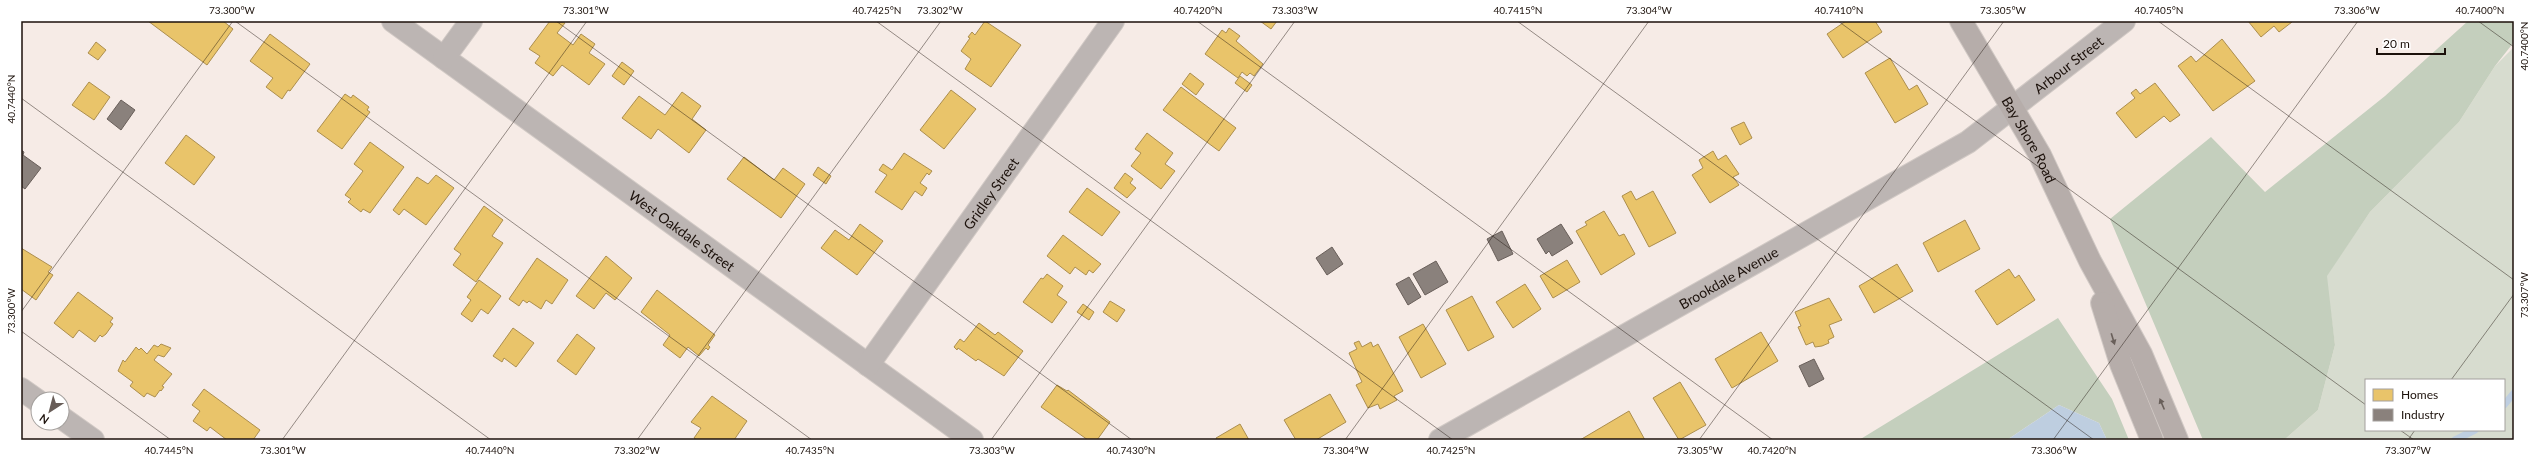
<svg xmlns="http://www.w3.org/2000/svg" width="2535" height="461" viewBox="0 0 2535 461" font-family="Lato,sans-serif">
	<rect width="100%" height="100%" fill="#f6ebe6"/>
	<path fill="#d7dccf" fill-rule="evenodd" d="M2514 47V440H2284L2318 410 2335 345 2326 276 2370 212 2459 122 2495 66ZM2366 380H2504V430H2366Z"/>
	<path fill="#c4cfbd" d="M2468 21H2514V42L2495 66 2459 122 2370 212 2327 276 2335 345 2318 410 2284 440H2203L2110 219 2211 137 2265 192 2385 96Z
		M2058 318 2112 399 2129 440H2107L2099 423 2059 405 2007 440H1859Z"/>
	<path fill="#becee0" d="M2059 405 2099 423 2107 440H2007Z"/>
	<path fill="#e9c46a" stroke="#ac8e4e" d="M148 21H223L233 29 207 65Z
		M550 21 565 23 557 33 573 45 581 34 595 44 589 53 605 64 589 85 562 65 553 76 535 63 540 56 529 49Z
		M985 21 1021 45 991 87 965 69 971 59 961 51 970 38 968 37 972 32 975 35Z
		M1260 21H1277L1271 29Z
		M1846 21H1875L1882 32 1843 58 1827 34Z
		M2248 21H2291L2292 22 2279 32 2274 26 2261 37Z
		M1229 28 1240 36 1236 41 1263 64 1254 76 1250 73 1247 76 1242 72 1238 78 1205 54 1222 30 1226 33Z
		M270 34 310 64 290 91 288 90 282 99 266 87 273 78 250 61Z
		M2222 39 2255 81 2213 111 2178 66 2191 56 2196 62Z
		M96 42 106 50 98 60 88 53Z
		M1890 58 1909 90 1917 85 1928 104 1895 123 1865 73Z
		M622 62 634 71 624 85 612 76Z
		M1190 73 1204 84 1196 95 1182 84Z
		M1240 76 1252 85 1247 92 1235 83Z
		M89 82 110 97 94 120 72 105Z
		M2155 83 2180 115 2170 122 2164 116 2136 138 2116 113 2135 98 2131 93 2136 89 2140 94Z
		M1181 87 1236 128 1219 151 1163 110Z
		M951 90 976 109 944 149 920 130Z
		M682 92 701 106 692 119 706 130 689 153 658 129 651 139 622 118 639 96 665 115Z
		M345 94 351 98 353 95 369 107 367 110 370 112 342 149 317 131Z
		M1744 122 1752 138 1740 145 1731 128Z
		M1147 133 1173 153 1165 164 1175 171 1161 189 1131 166 1141 153 1135 149Z
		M186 135 215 157 194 185 165 163Z
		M370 142 404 167 370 213 363 209 361 212 348 202 351 199 345 195 363 171 354 164Z
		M1713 151 1718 160 1726 155 1739 174 1733 177 1739 185 1710 203 1692 175 1703 168 1699 160Z
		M904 153 932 171 929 175 927 173 920 183 927 188 922 196 915 191 902 210 875 192 887 175 879 170 883 164 892 170Z
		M744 157 774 180 783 168 805 184 781 218 727 179Z
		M818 167 831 176 826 184 813 175Z
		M1125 173 1133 179 1130 183 1136 188 1127 198 1114 188Z
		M436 175 454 188 426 225 404 209 399 215 393 210 417 177 428 184Z
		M1087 188 1120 212 1102 236 1069 212Z
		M1631 191 1636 200 1653 191 1676 233 1649 247 1622 196Z
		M484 206 503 220 492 236 503 243 476 282 453 265 461 254 454 249Z
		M1604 211 1619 236 1624 234 1635 254 1601 275 1576 231 1587 225 1585 222Z
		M1965 220 1980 249 1938 272 1923 243Z
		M860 224 883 241 857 275 821 248 835 230 849 240Z
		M1063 235 1101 264 1093 273 1089 270 1086 275 1075 267 1070 274 1047 256Z
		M21 248 52 267 48 272 53 275 36 300 21 289Z
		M606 256 632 278 615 300 606 293 594 309 576 296Z
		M537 258 568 280 552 304 546 300 541 309 529 301 527 303 523 300 519 306 509 299Z
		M1567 260 1580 282 1553 298 1540 276Z
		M1897 264 1913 291 1874 313 1859 286Z
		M2009 269 2015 278 2019 275 2035 300 1997 325 1975 291Z
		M1047 274 1063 286 1057 295 1067 302 1052 323 1023 302 1041 278 1043 279Z
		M479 280 501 296 488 314 481 309 472 322 461 314 471 300 467 297Z
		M1525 284 1541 309 1513 328 1496 302Z
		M657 290 715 335 708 345 710 347 708 350 706 348 699 356 688 347 680 358 663 345 670 335 641 312Z
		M78 292 113 318 110 322 113 324 106 334 102 337 100 335 95 342 79 330 73 338 54 323Z
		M1472 296 1494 337 1468 351 1446 310Z
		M1829 298 1842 320 1829 325 1834 337 1828 340 1829 343 1822 346 1815 347 1813 342 1806 345 1798 327 1801 326 1795 312Z
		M1110 301 1125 310 1117 322 1103 312Z
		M1083 304 1094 312 1089 320 1077 312Z
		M979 323 995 335 998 332 1023 351 1004 376 978 359 976 361 958 348 957 350 954 347 960 339 964 342Z
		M1423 324 1446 364 1421 378 1399 337Z
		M513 328 534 343 516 367 504 358 502 362 493 356Z
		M1761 332 1778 361 1732 388 1715 359Z
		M577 334 595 348 576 375 557 361Z
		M1359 341 1362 347 1371 342 1373 347 1378 344 1403 391 1394 396 1397 400 1380 409 1378 404 1368 408 1356 385 1362 382 1349 353 1357 349 1354 343Z
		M161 344 171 348 164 357 158 355 154 360 172 374 162 386 164 387 161 391 160 390 155 397 147 393 144 397 130 386 133 382 118 371 123 360 125 362 136 347 139 350 141 348 147 354 154 345 158 347Z
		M1680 382 1706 425 1679 440 1653 398Z
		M1057 385 1067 391 1068 390 1110 422 1097 440H1088L1041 407Z
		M204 389 260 430 253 440H227L210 427 207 431 193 421 200 411 192 405Z
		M1330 394 1346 422 1316 440H1296L1284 420Z
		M712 396 747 421 734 440H697L694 438 701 428 691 422Z
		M1629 411 1645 440H1580Z
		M1240 424 1249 440H1217L1216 438Z"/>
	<path fill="#8a817c" stroke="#695f5a" d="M121 100 135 110 121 130 107 119Z
		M21 150 24 152 23 155 41 168 25 189 21 186Z
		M1561 224 1573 243 1552 256 1549 251 1546 254 1537 239Z
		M1502 231 1513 254 1498 261 1487 239Z
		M1332 247 1343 264 1327 275 1316 258Z
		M1436 261 1448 282 1425 295 1413 274Z
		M1409 277 1421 297 1408 305 1396 284Z
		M1814 359 1824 379 1809 387 1799 366Z"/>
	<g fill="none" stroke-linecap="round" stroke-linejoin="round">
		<path stroke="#becee0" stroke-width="7" d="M2504 405 2514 393
			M2455 440 2475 430"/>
		<defs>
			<g id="minor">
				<path id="s1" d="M393 21 972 440"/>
				<path d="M444 58 471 21"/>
				<path id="s2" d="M868 365 1113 21"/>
				<path d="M21 389 38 401"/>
				<path d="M62 418 93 440"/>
				<path id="s3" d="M1440 440 1968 142 2124 21"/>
			</g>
			<g id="major">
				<path id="s4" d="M1961 21 2040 155 2090 261 2141 354 2177 440"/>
				<path d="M2102 303 2121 364 2152 440"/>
			</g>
		</defs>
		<use href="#minor" stroke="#d1c9c5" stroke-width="24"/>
		<use href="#major" stroke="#d1c9c5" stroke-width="24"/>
		<use href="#minor" stroke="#bcb5b3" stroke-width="22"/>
		<use href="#major" stroke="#b6adaa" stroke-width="22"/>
	</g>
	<defs><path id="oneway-solid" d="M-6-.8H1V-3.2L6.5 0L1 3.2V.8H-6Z"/></defs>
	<g fill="#695f5a">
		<use href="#oneway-solid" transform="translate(2113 339) rotate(73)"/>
		<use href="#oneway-solid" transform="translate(2162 404) rotate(-113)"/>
	</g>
	<path fill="none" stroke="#1c110b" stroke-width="1" stroke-opacity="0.45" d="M235 21 812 440M556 21 1132 440M876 21 1453 440M1197 21 1773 440M1517 21 2094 440M1838 21 2366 405M2158 21 2514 280M2478 21 2514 47M21 98 491 440M21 312 233 21M21 331 171 440M2451 380 2514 294M2400 430 2414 440M282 440 587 21M637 440 941 21M991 440 1295 21M1345 440 1649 21M1699 440 2004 21M2053 440 2358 21M2408 440 2415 430"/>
	<g text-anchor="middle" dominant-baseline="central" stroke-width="4" stroke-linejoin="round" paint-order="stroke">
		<g font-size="14" fill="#1c110b" stroke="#fff">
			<text stroke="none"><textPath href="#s3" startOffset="733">Arbour Street</textPath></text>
			<text stroke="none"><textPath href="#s4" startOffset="137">Bay Shore Road</textPath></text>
			<text stroke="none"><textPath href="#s2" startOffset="211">Gridley Street</textPath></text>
			<text stroke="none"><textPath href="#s1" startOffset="357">West Oakdale Street</textPath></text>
			<text stroke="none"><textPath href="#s3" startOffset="331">Brookdale Avenue</textPath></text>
		</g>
	</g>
	<rect width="2535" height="461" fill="none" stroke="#ffffff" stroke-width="44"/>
	<rect x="2365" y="379" width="140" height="52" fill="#ffffff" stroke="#a4a09d"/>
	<rect x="2373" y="389" width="20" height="12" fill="#e9c46a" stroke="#a4a09d"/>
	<text x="2401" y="399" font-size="12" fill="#1c110b">Homes</text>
	<rect x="2373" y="409" width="20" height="12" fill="#8a817c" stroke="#a4a09d"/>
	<text x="2401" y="419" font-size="12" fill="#1c110b">Industry</text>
	<g transform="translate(50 411) rotate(216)"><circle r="19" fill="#ffffff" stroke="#a4a09d"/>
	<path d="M0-3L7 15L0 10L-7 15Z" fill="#685d58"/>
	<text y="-6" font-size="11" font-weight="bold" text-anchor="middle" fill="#1c110b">N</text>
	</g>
	<path d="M2377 48v6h68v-6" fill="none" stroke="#1c110b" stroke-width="2"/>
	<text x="2383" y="48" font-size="12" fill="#1c110b" stroke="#ffffff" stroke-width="3" paint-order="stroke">20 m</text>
	<rect x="22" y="22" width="2491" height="417" fill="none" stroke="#1c110b" stroke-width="1.5"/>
	<g font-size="10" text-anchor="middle" fill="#1c110b">
		<text x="232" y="14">73.300°W</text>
		<text x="586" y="14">73.301°W</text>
		<text x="877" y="14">40.7425°N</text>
		<text x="940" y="14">73.302°W</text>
		<text x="1198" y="14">40.7420°N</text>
		<text x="1295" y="14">73.303°W</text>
		<text x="1518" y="14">40.7415°N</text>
		<text x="1649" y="14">73.304°W</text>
		<text x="1839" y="14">40.7410°N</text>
		<text x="2003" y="14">73.305°W</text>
		<text x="2159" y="14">40.7405°N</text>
		<text x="2357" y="14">73.306°W</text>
		<text x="2480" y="14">40.7400°N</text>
		<text transform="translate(2524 46) rotate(-90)" y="4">40.7400°N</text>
		<text transform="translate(11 99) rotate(-90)" y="4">40.7440°N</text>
		<text transform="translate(2524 295) rotate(-90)" y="4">73.307°W</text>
		<text transform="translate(11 311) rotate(-90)" y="4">73.300°W</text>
		<text x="169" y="454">40.7445°N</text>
		<text x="283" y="454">73.301°W</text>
		<text x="490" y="454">40.7440°N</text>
		<text x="637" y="454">73.302°W</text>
		<text x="810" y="454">40.7435°N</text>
		<text x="992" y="454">73.303°W</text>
		<text x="1131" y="454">40.7430°N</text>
		<text x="1346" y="454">73.304°W</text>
		<text x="1451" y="454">40.7425°N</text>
		<text x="1700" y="454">73.305°W</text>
		<text x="1772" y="454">40.7420°N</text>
		<text x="2054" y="454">73.306°W</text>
		<text x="2408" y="454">73.307°W</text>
	</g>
</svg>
